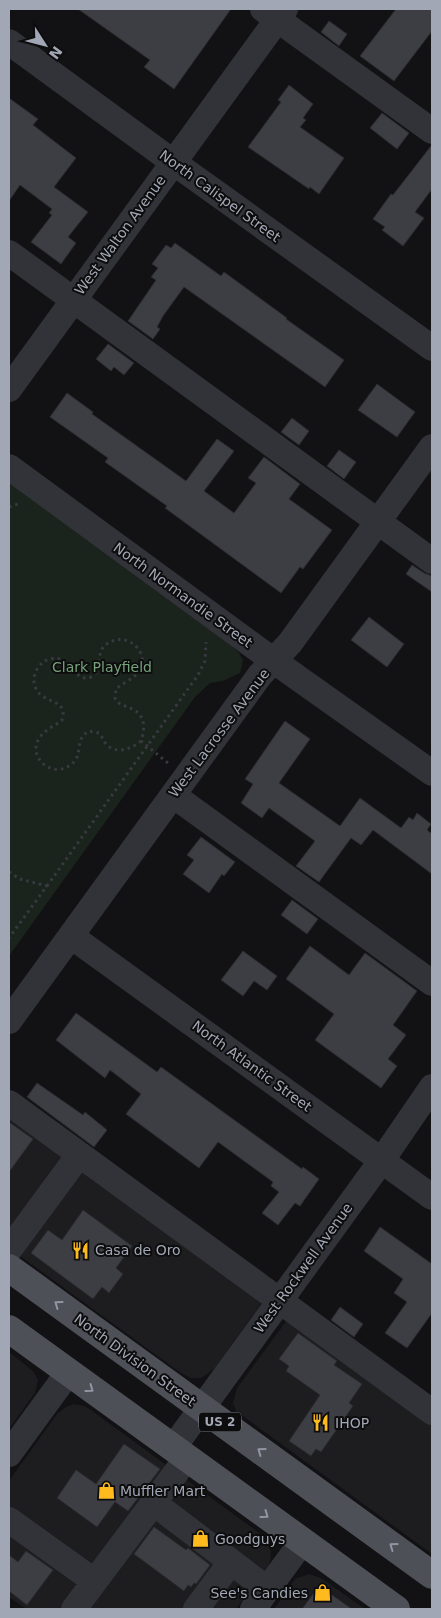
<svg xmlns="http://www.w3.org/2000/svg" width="441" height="1618" viewBox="0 0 441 1618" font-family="'DejaVu Sans',sans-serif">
	<rect width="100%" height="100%" fill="#121113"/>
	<path fill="#1d1d20" d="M9 1109 261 1301 260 1305 215 1368 207 1374 201 1378H191L181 1373 9 1248Z
		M287 1320 432 1419V1554L236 1411 233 1403 237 1388Z
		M9 1352 33 1371 38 1380 35 1393 9 1429Z
		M74 1404 84 1406 91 1410 262 1535 270 1543 271 1557 269 1565 236 1609H26L9 1597V1481L57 1414 66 1407Z
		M309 1574 321 1578 365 1609H274L295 1579Z"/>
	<path fill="#1b231d" d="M9 482 232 646 239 653 243 660 240 673 223 681 210 683 195 697 9 956Z"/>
	<path fill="#3d3e43" stroke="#2b2b30" d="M78 9H231L174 89 144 67 150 60Z
		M396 9H432V31L394 81 360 56Z
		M329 21 347 34 339 46 321 32Z
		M289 85 313 104 303 118 306 120 300 127 344 158 319 194 310 187 309 189 248 147 281 102 278 100Z
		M9 98 38 119 33 125 76 158 54 187 88 212 68 237 76 243 61 264 31 242 52 215 49 213 52 209 20 185 9 201Z
		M382 113 409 133 397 149 370 128Z
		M431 146H432V189L415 212 424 218 403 246 382 230 385 227 373 219 391 194 393 195Z
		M175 243 221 276 224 272 287 318 286 319 344 360 325 387 184 287 163 316 157 327 160 329 153 339 128 321 156 280 151 277 158 268 152 264 166 245 171 248Z
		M108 344 134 363 124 375 114 367 111 371 96 359Z
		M377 384 415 412 397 437 358 410Z
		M67 393 93 412 92 414 186 481 217 439 234 451 204 491 234 513 256 483 248 478 264 457 300 484 289 499 332 530 303 569 300 567 281 593 165 508 167 506 105 462 108 458 50 417Z
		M292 418 309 431 299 445 281 432Z
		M339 450 356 462 344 479 327 466Z
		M412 565 424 573 432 576V592L406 574Z
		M369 617 404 644 387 667 351 640Z
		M285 721 310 739 279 783 340 826 360 798 401 828 409 817 413 820 417 813 431 824 427 830 432 834V874L373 830 361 845 351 838 319 882 296 866 315 841 269 808 262 818 241 803 253 784 245 779Z
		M201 837 235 862 224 876 222 874 209 893 183 874 194 860 187 855Z
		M292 900 318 919 307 934 281 915Z
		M310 946 349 975 365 953 417 991 393 1025 406 1035 388 1059 397 1066 381 1088 315 1040 334 1014 286 979Z
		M243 951 277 976 267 990 254 981 243 996 221 980Z
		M76 1013 157 1072 161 1067 302 1169 303 1167 319 1179 300 1206 295 1203 278 1225 262 1213 279 1192 271 1186 273 1182 218 1142 199 1168 126 1114 141 1094 110 1070 105 1078 56 1040Z
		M37 1083 83 1115 85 1112 107 1130 94 1147 27 1097Z
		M9 1122 33 1139 9 1172Z
		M83 1210 132 1246 116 1268 123 1274 109 1293 102 1287 93 1299 31 1253 48 1230 62 1240Z
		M380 1227 432 1264V1313L407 1348 385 1333 407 1302 394 1293 403 1279 364 1251Z
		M340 1307 363 1324 354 1337 331 1320Z
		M298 1333 337 1361 334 1365 362 1384 349 1403 353 1406 321 1452 316 1449 311 1456 289 1441 320 1395 286 1371 289 1366 279 1359Z
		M124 1444 160 1469 128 1511 115 1502 97 1527 57 1498 76 1470 96 1484Z
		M154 1527 186 1550 188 1548 210 1565 196 1584 194 1583 191 1587 188 1585 184 1591 134 1554Z
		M26 1551 53 1570 27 1605 9 1591V1555L18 1562Z
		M319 1586 352 1609H302Z"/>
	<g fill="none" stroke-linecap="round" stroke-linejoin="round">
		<path stroke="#383a40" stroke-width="3" stroke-dasharray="2.5 4" stroke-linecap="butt" d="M9 507 18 504
			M141 741C131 749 116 755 106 744 103 740 102 736 99 733L89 731C72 741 86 755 69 766 51 778 26 756 40 737 46 729 55 726 62 720 69 697 40 705 35 686 33 681 34 676 36 671 39 665 44 660 50 659 69 654 71 676 85 678 90 679 95 675 97 671 101 664 98 656 102 649 112 635 132 637 140 652 150 673 128 679 116 689L115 698C119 706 125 705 132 709 146 715 145 729 141 741L168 763
			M9 872 20 879 47 886 9 938
			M47 886 198 675 205 661 206 642"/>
		<path stroke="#323339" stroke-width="26" d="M263 9 432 131
			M9 42 173 162 432 348
			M9 253 432 561
			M9 389 285 9
			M9 467 274 661 432 773
			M173 795 432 983
			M71 936 432 1197
			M9 1021 260 675 290 643 432 447
			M9 1103 432 1412
			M9 1250 79 1155
			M173 1448 382 1160 432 1087
			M9 1454 68 1373
			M163 1510 267 1589
			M9 1520 94 1581
			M74 1609 187 1458
			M196 1609 231 1562
			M253 1609 302 1542"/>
		<path stroke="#4e5058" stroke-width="28" d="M9 1268 432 1575
			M9 1329 396 1609"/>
	</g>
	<defs><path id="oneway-chevron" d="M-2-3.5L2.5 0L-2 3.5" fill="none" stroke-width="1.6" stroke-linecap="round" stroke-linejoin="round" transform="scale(1.25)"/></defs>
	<g stroke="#9096a2">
		<use href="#oneway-chevron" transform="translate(58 1304) rotate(-144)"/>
		<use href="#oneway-chevron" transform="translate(90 1389) rotate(36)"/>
		<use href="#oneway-chevron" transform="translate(261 1451) rotate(-144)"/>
		<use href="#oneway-chevron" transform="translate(265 1515) rotate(36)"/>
		<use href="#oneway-chevron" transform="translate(393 1546) rotate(-144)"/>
	</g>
	<defs>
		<symbol id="restaurant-bare" viewBox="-9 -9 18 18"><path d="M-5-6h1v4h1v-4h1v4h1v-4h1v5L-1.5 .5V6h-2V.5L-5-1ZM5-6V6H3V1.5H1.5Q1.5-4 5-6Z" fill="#ffbb1e" stroke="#0d0d0e" stroke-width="2.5" paint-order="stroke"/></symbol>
		<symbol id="shop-bare" viewBox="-9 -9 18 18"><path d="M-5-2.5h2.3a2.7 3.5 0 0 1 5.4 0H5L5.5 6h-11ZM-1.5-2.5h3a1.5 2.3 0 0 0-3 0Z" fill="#ffbb1e" stroke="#0d0d0e" stroke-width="2.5" paint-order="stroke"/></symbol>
	</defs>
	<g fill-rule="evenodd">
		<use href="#restaurant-bare" x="68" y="1238" width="25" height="25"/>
		<use href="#restaurant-bare" x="308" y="1410" width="25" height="25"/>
		<use href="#shop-bare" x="94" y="1478" width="25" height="25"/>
		<use href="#shop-bare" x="188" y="1526" width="25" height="25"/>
		<use href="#shop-bare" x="310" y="1580" width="25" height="25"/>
	</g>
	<g text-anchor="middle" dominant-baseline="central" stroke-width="4" stroke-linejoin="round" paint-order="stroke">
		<rect fill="#0d0d0e" stroke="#757983" stroke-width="1" x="199" y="1412.5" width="42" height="19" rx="4"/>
		<g font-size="12" font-weight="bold" fill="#a1a7b5">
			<text x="220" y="1422">US 2</text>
		</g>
		<g font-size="14" fill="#a1a7b5" stroke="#0d0d0e">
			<text transform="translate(220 196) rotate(36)">North Calispel Street</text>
			<text transform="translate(120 235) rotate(-54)">West Walton Avenue</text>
			<text transform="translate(183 595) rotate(36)">North Normandie Street</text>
			<text transform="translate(219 733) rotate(-53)">West Lacrosse Avenue</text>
			<text transform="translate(252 1066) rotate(36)">North Atlantic Street</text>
			<text transform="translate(303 1268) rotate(-54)">West Rockwell Avenue</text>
			<text transform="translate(135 1360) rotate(36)">North Division Street</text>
		</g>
		<g font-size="14" fill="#76a27b" stroke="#0d0d0e">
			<text x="102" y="667">Clark Playfield</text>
		</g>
		<g font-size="14" fill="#a1a7b5" stroke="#0d0d0e" text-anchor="start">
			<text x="95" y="1250">Casa de Oro</text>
			<text x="335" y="1423">IHOP</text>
			<text x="120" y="1491">Muffler Mart</text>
			<text x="215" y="1539">Goodguys</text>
			<text x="308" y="1593" text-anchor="end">See's Candies</text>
		</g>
	</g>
	<rect width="441" height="1618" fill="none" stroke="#a1a7b5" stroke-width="20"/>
	<g transform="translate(45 45) rotate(126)" stroke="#0d0d0e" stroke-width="4" paint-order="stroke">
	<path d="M0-4L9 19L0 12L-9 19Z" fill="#a1a7b5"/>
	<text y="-8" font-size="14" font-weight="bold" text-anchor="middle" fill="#a1a7b5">N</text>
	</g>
</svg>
